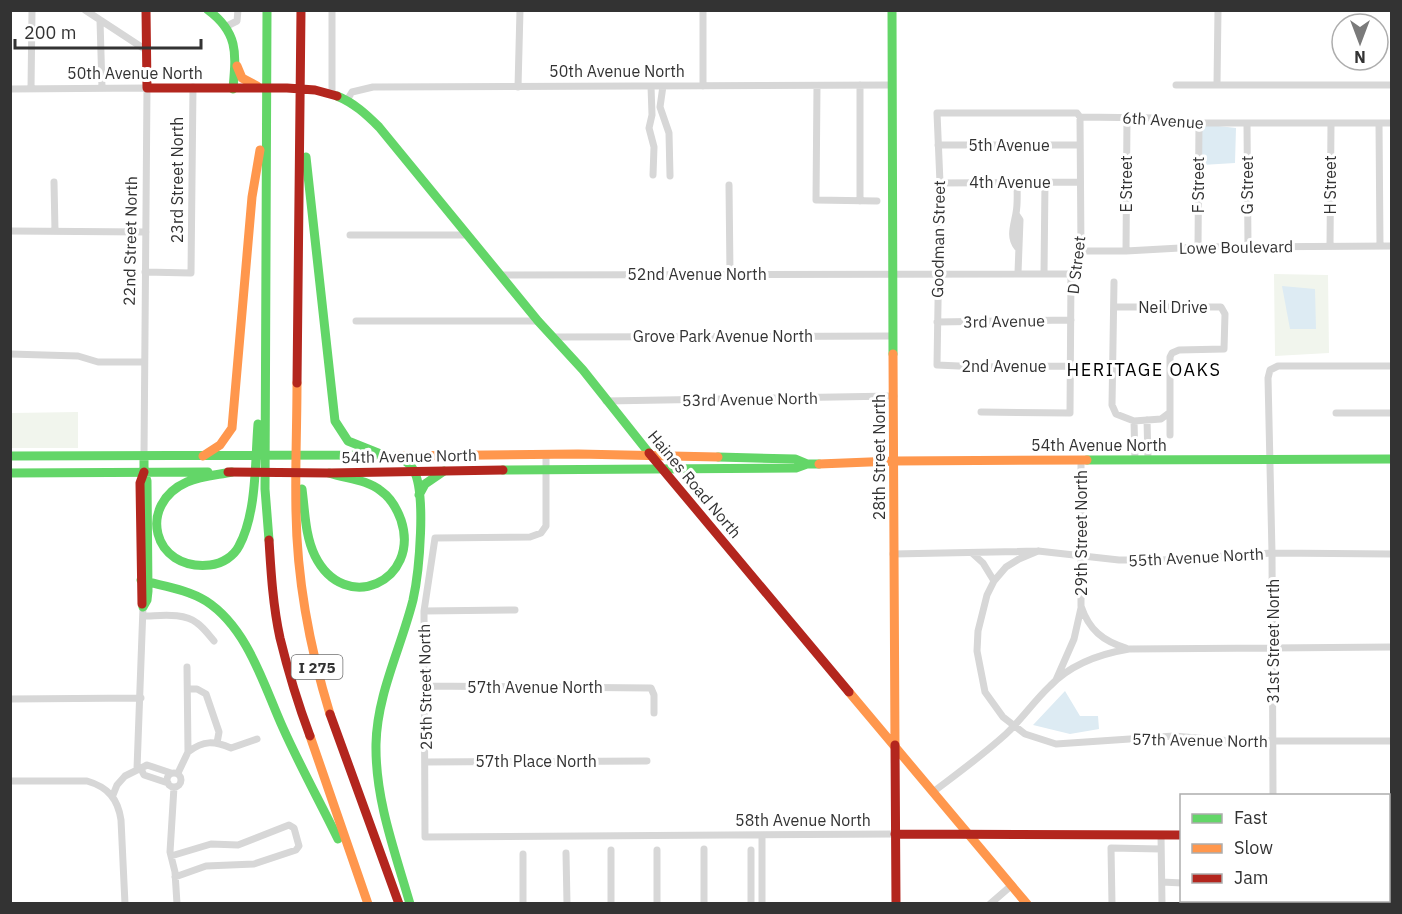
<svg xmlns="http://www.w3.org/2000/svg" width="1402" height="914" viewBox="0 0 1402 914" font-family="'IBM Plex Sans',sans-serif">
	<rect width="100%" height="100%" fill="#fff"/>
	<path fill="#f1f5ed" d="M1274 274 1328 275 1329 353 1275 356Z
		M78 412V448H11V413Z"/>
	<path fill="#ddebf3" d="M1201 124 1236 128 1235 163 1202 165Z
		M1282 286 1315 289 1316 329H1290Z
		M1065 691 1080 716H1098L1099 729 1070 734 1033 725Z"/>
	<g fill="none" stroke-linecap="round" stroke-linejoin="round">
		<path stroke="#d7d7d7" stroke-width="7" d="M85 10 146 50
			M703 10V86
			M100 20 102 88
			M227 26 237 21 238 10
			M1217 84 1218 10
			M1176 85H1392
			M651 86 652 115 649 128 654 147 653 175
			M663 86 660 107 669 133 670 176
			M817 86 816 200 877 201
			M518 87 520 10
			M10 89 147 88 144 456
			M31 89 32 10
			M332 94V10
			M347 100 352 92 373 87 892 85
			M1379 123 1380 246
			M1247 124 1248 246
			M938 145H1080
			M54 182 55 231
			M1017 182C1017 192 1018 204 1016 213 1014 225 1009 237 1017 247
			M940 183 1080 182
			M729 185 730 274
			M860 201V85
			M1016 214 1020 220 1018 273
			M10 231 146 232
			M350 235H468
			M1330 246 1331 123
			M1198 247 1199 123
			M1081 251H1126L1198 247 1392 246
			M1126 251 1127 117
			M145 272 191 273 193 87
			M1044 274 1045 182
			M502 275 1071 274
			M1114 282 1112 405 1116 414 1134 421 1161 419 1169 413
			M1114 307H1221L1225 314 1224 349 1179 350 1172 353 1170 357V435
			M356 321H538
			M937 322 1071 320
			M553 337 893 336
			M10 354 78 356 98 362H144
			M1071 366 981 367 937 365 940 183 937 113H1077L1080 117 1158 118 1173 123H1392
			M606 401 894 396
			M981 412 1070 413 1071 274 1078 269 1081 251 1080 117
			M1336 413H1392
			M1147 420 1148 460
			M1134 421 1135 460
			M546 454V526L541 533 530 537 435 538 424 611 425 837 895 834
			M1081 460V606C1089 630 1103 641 1126 648
			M1038 551 1019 559 1006 567 994 581 987 595 978 631 977 651 985 692 1003 717 1025 734 1056 744 1174 736 1231 741H1392
			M972 553 983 563 994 581
			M893 554 1038 551 1119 560H1163L1272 553 1392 554
			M424 611 515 610
			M143 616C160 616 183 612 197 623 203 627 209 635 214 641
			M1056 680 1074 639 1081 608
			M424 686 651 688 654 695V713
			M188 689H197L206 694 219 732 217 743
			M10 699 141 698
			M188 752C204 740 214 741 231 748L257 739
			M426 762 647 761
			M137 769 143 607
			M141 769 144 775 168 783
			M167 780a7 7 0 1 1 14 0a7 7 0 1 1-14 0Z
			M178 773 188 752 187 667
			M10 781H87C108 787 118 799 121 820L125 904
			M174 787 170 852 175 872 177 904
			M933 792C958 773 983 755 1006 734 1022 719 1034 701 1050 686 1071 664 1099 654 1129 649L1392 647
			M113 795 117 785 125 776 147 765 171 773
			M1273 796 1272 553 1268 378 1270 370 1278 366H1392
			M1161 835 1162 904
			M704 849V904
			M611 850V904
			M657 850V904
			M751 850V904
			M566 853 567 904
			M523 854V904
			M171 856 211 844 238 845 289 825 294 828 299 846 296 850 254 864 206 866 175 877
			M1162 882 1182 883
			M1262 900V904
			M1274 900V904
			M1379 900V904
			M762 904V835
			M990 904 1012 885
			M1112 904 1111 848 1161 849
			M1211 904 1212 900"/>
		<path stroke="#63d668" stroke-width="9" d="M208 10C239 33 236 54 233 89
			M267 10 265 489 269 540
			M892 10 893 354
			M337 96C354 103 366 114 379 127L538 321 583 370 649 453
			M306 157 335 421 348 441 383 455
			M10 456 380 455
			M395 456C402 459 409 462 413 469 427 492 419 573 413 600 401 648 377 694 376 744 375 799 395 852 410 904
			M718 457 795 459 807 464
			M1087 460 1392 459
			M503 470 796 468 807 464H819
			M232 472C217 475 201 476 187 482 137 504 152 571 210 565 222 564 234 556 239 546 257 513 255 460 258 424
			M10 473 208 472
			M302 489C305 511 305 536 315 556 345 616 421 581 401 520 397 509 391 498 381 491 366 479 346 479 329 473
			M419 495 425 484 444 471
			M141 580C162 586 187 589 206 601 248 628 264 686 283 728 300 766 320 802 338 839
			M143 607 147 600 148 591 147 481 144 472V456
			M1388 834 1392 833"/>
		<path stroke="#ff974d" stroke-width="9" d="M237 66 242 78 257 86
			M893 354 895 745
			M297 383C297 426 295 469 296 512 297 580 310 649 330 714
			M203 456 220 445 232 428 252 197 260 150
			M396 456 578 454 718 457
			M819 464 894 461 1087 460
			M849 692 1027 904
			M310 736 368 904"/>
		<path stroke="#b3261e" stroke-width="9" d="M146 10 147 88H287L315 90 337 96
			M297 383 301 10
			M649 453 849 692
			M228 472 329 473 503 470
			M269 540C271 573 273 606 280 638 288 671 298 704 310 736
			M142 604 140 483 144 472
			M330 714 399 904
			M895 745 896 904
			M895 834 1182 835"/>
	</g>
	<g text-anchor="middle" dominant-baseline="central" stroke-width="6" stroke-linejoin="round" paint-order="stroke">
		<rect fill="#fff" stroke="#707070" stroke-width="1.5" x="291.5" y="655" width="51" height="24" rx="4.5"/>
		<g font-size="15" font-weight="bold" fill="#333">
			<text x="317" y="667">I 275</text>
		</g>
		<g font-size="16" fill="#333" stroke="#fff">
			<text x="617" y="71">50th Avenue North</text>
			<text x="135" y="73">50th Avenue North</text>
			<text transform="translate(1163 120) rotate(4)">6th Avenue</text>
			<text x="1009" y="145">5th Avenue</text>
			<text transform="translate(177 180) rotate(-90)">23rd Street North</text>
			<text x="1010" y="182">4th Avenue</text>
			<text transform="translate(1126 184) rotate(-90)">E Street</text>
			<text transform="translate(1198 185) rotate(-90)">F Street</text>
			<text transform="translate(1247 185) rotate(-90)">G Street</text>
			<text transform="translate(1330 185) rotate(-90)">H Street</text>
			<text transform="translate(938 239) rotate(-89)">Goodman Street</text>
			<text transform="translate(130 241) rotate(-89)">22nd Street North</text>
			<text transform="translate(1236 247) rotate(-1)">Lowe Boulevard</text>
			<text transform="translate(1076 265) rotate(-83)">D Street</text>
			<text x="697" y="274">52nd Avenue North</text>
			<text x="1173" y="307">Neil Drive</text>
			<text transform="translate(1004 321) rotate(-1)">3rd Avenue</text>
			<text x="723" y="336">Grove Park Avenue North</text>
			<text x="1004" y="366">2nd Avenue</text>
			<text transform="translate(750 399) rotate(-1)">53rd Avenue North</text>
			<text x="1099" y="445">54th Avenue North</text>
			<text transform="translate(409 456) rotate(-1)">54th Avenue North</text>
			<text transform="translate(879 457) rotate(-90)">28th Street North</text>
			<text transform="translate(695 484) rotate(50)">Haines Road North</text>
			<text transform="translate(1081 533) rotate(-90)">29th Street North</text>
			<text transform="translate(1196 557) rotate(-3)">55th Avenue North</text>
			<text transform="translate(1273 641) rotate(-90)">31st Street North</text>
			<text transform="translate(425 687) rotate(-91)">25th Street North</text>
			<text x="535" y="687">57th Avenue North</text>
			<text transform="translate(1200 740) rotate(1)">57th Avenue North</text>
			<text x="536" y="761">57th Place North</text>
			<text x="803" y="820">58th Avenue North</text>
		</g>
		<g font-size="18" letter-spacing="1.5" fill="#000" stroke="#fff">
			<text x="1144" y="369">HERITAGE OAKS</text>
		</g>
	</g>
	<rect width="1402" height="914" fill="none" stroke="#333333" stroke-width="24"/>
	<rect x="1180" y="794" width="210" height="108" fill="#ffffff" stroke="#adadad" stroke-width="1.5"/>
	<rect x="1192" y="814" width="30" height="9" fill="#63d668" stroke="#adadad" stroke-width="1.5"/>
	<text x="1234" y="824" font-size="18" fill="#333333">Fast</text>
	<rect x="1192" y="844" width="30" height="9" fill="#ff974d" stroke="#adadad" stroke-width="1.5"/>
	<text x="1234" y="854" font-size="18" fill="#333333">Slow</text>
	<rect x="1192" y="874" width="30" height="9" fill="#b3261e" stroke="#adadad" stroke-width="1.5"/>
	<text x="1234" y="884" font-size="18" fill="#333333">Jam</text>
	<g transform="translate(1360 42) rotate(180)"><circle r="28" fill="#ffffff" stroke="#adadad" stroke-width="1.5"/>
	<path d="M0-4.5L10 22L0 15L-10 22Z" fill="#7a7a7a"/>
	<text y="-9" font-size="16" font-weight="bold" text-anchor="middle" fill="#333333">N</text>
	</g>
	<path d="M15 39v9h186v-9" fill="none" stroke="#333333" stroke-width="3"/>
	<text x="24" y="39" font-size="18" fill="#333333" stroke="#ffffff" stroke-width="4.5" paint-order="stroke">200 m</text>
</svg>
